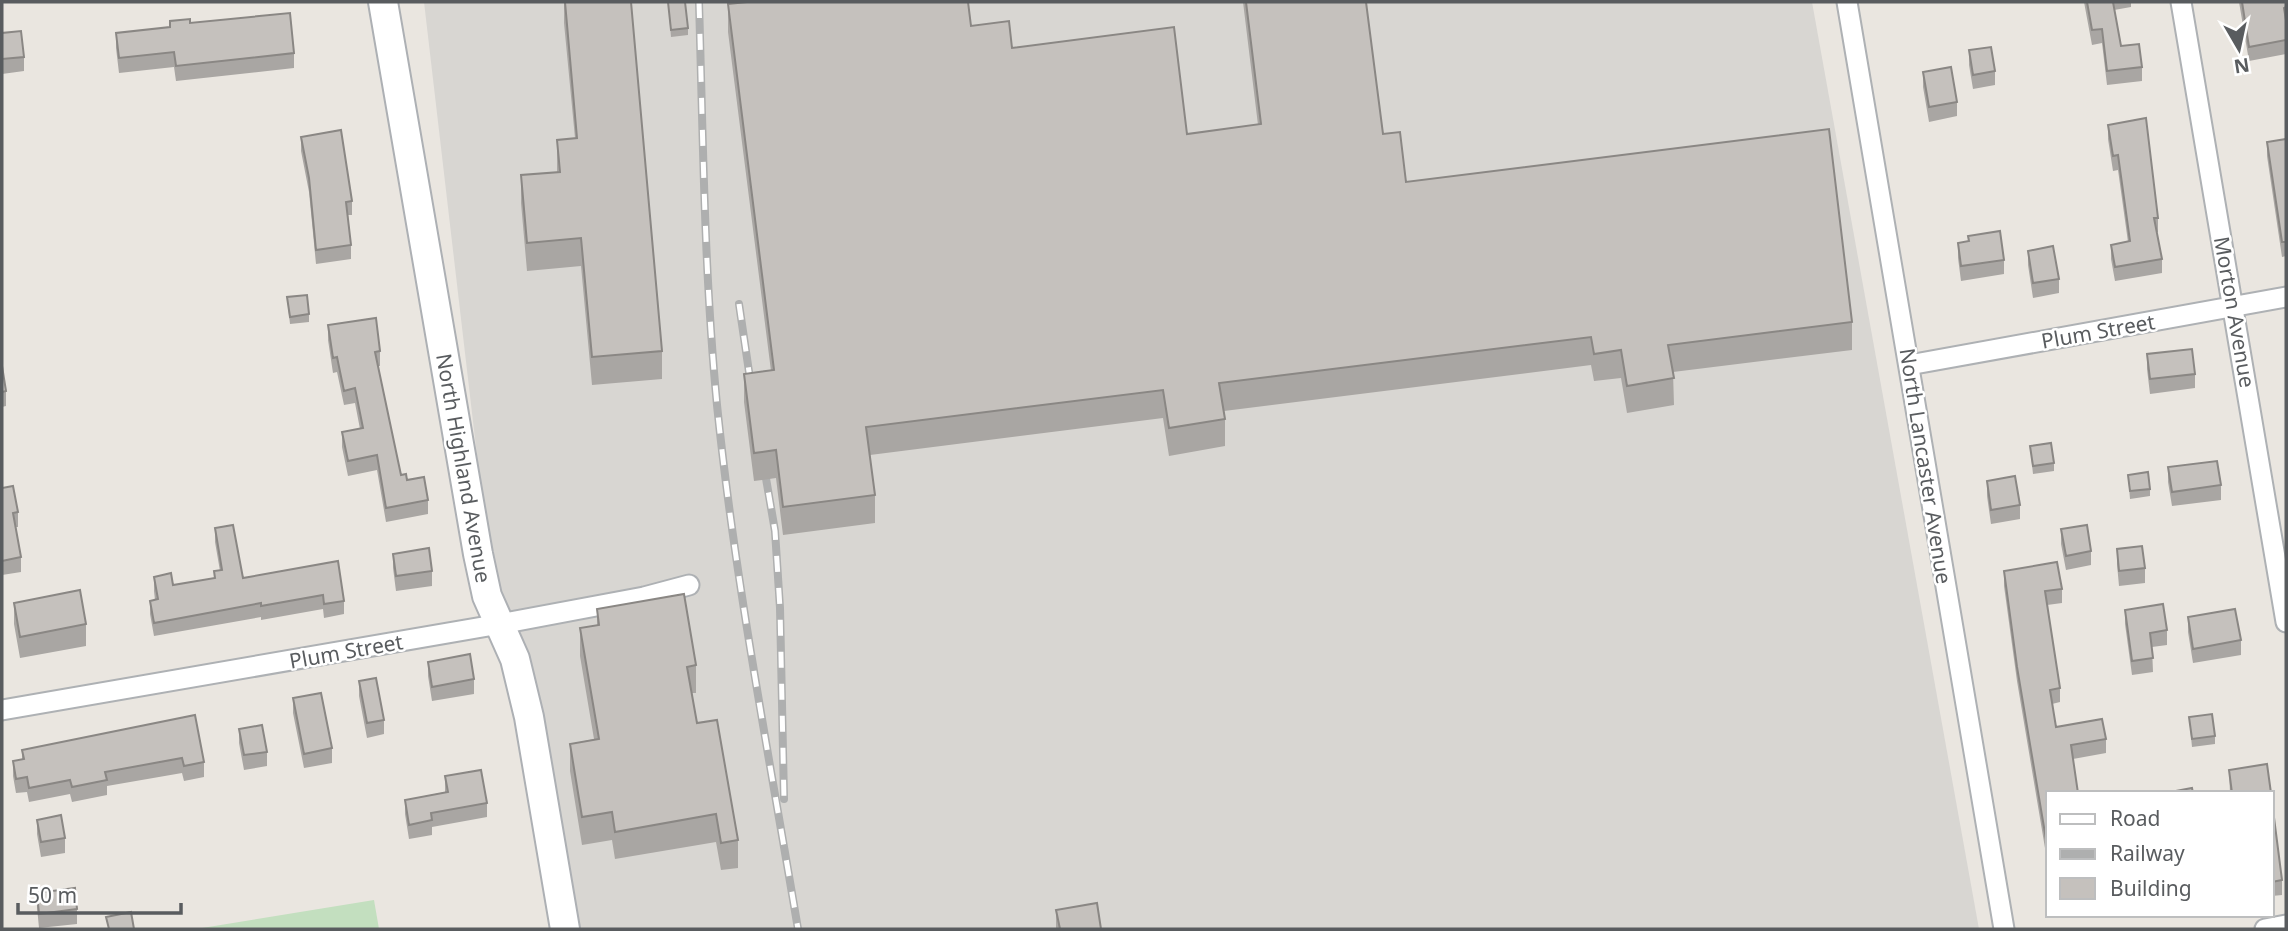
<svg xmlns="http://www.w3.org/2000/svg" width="2288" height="931" viewBox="0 0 2288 931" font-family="'Noto Sans',sans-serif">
	<rect width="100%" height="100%" fill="#eae6e0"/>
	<path fill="#d8d6d2" d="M424 2H1812L1979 929H558L490 567Z"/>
	<path fill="#c3dfbf" d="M374 900 379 929H196Z"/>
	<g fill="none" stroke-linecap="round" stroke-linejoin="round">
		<defs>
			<path id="street" d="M1847 2 2004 929
				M2181 2 2286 622
				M1909 365 2286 297
				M2 710 500 624 644 597 689 585
				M2265 929 2286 925"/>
			<path id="secondary" d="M383 2 478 554 487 596 515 659 529 717 565 929"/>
		</defs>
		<use href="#street" stroke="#aeb1b4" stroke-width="23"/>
		<use href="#secondary" stroke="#adb0b4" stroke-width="32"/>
		<use href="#street" stroke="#fff" stroke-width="19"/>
		<use href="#secondary" stroke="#fff" stroke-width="28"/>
		<defs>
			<path id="rail" d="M699 2C703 136 704 271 717 405 735 581 769 755 798 929
				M739 304 752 392
				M763 461 775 531 780 608 784 799"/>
		</defs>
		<use href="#rail" stroke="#aeafaf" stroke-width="8"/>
		<use href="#rail" stroke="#fff" stroke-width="5" stroke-dasharray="16" stroke-linecap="butt"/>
	</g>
	<path fill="#a9a6a3" d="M564 2H631L662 351V379L592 385 581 266 527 271 521 203V175L557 172V140L575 138 564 23Z
		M668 2 688 28V35L671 37Z
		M743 2H968L971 26 1012 48 1187 134 1258 125 1243 2H1366L1383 134 1406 182 1852 322V350L1673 372 1674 405 1627 413 1621 378 1594 381 1591 365 1224 411 1225 419V446L1169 456 1163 418 870 455 875 495V523L783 535 776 478 754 481 744 402V374L771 371 728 32V4Z
		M2084 2H2131V7L2114 10 2121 46 2142 67V81L2107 85 2102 43 2092 45Z
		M2239 2H2286V54L2249 61Z
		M170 21 190 23 294 53V68L176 81 174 67 119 73 116 48V33L170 27Z
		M2 33 24 57V71L2 74Z
		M1969 50 1995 71V85L1973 89 1969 65Z
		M1923 72 1957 102V116L1929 122 1923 87Z
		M2108 125 2158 218V232H2157L2162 259V273L2115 281 2111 259V245L2128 242 2118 170 2113 171 2108 139Z
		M301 137 352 201V215H348L351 245V259L316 264 309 192 301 151Z
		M2286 139V256L2282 257 2267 156V142Z
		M1968 236 2004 260V274L1961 281 1958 258V243L1968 241Z
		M2028 251 2059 279V293L2033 298 2028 265Z
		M287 297 309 314V322L290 324Z
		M328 325 380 351V366H378L401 475 428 500V514L386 522 377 470 348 476 342 447V432L360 429 355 403 344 405 337 372 333 373 328 340Z
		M2147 354 2195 374V388L2150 394 2147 369Z
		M2 366 6 391V406L2 407Z
		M2030 446 2054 463V471L2033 474Z
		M2168 467 2221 485V500L2172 506 2168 482Z
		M2128 475 2150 489V496L2130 499Z
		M1987 481 2020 505V519L1991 524 1987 496Z
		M2 488 18 512V527H16L21 557V572L2 575Z
		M215 528 243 578 338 561 344 601V614L324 618 323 609 261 620V617L154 636 150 614V601L155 600 154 591V577L173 585 214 578V571H220L215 542Z
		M2061 529 2091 551V565L2066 570 2061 544Z
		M2117 549 2145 568V583L2119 586 2117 564Z
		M393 554 432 571V586L396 591 393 568Z
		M2004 571 2062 589V603L2047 605 2060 688V702L2052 704 2056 727 2106 739V753L2073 759 2048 793V866L2017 681 2004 586Z
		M14 603 86 624V646L20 658 14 624Z
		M597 609 696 665V693H692L697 723 738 840V868L721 870 716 842 615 859 612 840 582 845 570 771V744L594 739 580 656V628L597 626Z
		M2125 610 2167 630V645L2152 647 2153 672 2132 675 2125 624Z
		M2188 617 2241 640V655L2193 663 2188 632Z
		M428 662 474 679V694L432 701 428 676Z
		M359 681 384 720V734L367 738 359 696Z
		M293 698 332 748V763L304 768 293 713Z
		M195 715 204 762V777L184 781 182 773 107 786V795L72 802 70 794 29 802 27 792 16 793 13 776V761L22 760V750Z
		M2189 717 2215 736V744L2192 747Z
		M239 729 267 752V766L244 770 239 743Z
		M2229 770 2271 793H2230Z
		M445 776 487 803V817L432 827V835L409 839 405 814V800L445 792Z
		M2272 802 2282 880V895L2272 896Z
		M37 820 65 838V853L41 857 37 834Z
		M37 893 77 909V924L39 928 37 907Z
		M1056 910 1101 929H1056Z"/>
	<path fill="#c5c1bd" stroke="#8a8784" stroke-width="2" d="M565 2H631L662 351 592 357 581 238 527 243 521 175 560 172 557 140 577 138Z
		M668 2H685L688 28 671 30Z
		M747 2H968L971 26 1009 21 1012 48 1174 27 1187 134 1261 124 1246 2H1366L1383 134 1400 132 1406 182 1829 129 1852 322 1668 345 1674 378 1627 386 1621 350 1594 354 1591 337 1219 383 1225 419 1169 428 1163 390 866 427 875 495 783 507 776 450 754 453 744 374 774 370 728 4Z
		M2087 2H2113L2121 46 2139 44 2142 67 2107 71 2102 29 2092 30Z
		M2242 2H2286V7L2284 8 2286 20V40L2249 47Z
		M290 13 294 53 176 66 174 52 119 58 116 33 170 27V21L190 19V23Z
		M21 31 24 57 2 59V33Z
		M1991 47 1995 71 1973 75 1969 50Z
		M1951 67 1957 102 1929 107 1923 72Z
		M2146 118 2158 218H2154L2162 259 2115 267 2111 245 2130 241 2118 155 2113 156 2108 125Z
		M341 130 352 201 346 202 351 245 316 250 309 178 301 137Z
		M2286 139V242H2282L2267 142Z
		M2000 231 2004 260 1961 266 1958 243 1969 241 1968 236Z
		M2053 246 2059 279 2033 283 2028 251Z
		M307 295 309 314 290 317 287 297Z
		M376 318 380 351 375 352 401 475 406 474 407 480 424 477 428 500 386 508 377 455 348 461 342 432 363 428 355 388 344 391 337 357 333 358 328 325Z
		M2192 349 2195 374 2150 379 2147 354Z
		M2 366 6 391 2 392Z
		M2051 443 2054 463 2033 466 2030 446Z
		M2217 461 2221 485 2172 492 2168 467Z
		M2148 472 2150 489 2130 491 2128 475Z
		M2015 476 2020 505 1991 510 1987 481Z
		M13 486 18 512 13 513 21 557 2 561V488Z
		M233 525 243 578 338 561 344 601 324 604 323 595 261 606V603L154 623 150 601 158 599 154 577 171 573 173 585 215 578 214 571 222 570 215 528Z
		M2087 525 2091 551 2066 556 2061 529Z
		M2142 546 2145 568 2119 571 2117 549Z
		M429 548 432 571 396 576 393 554Z
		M2057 562 2062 589 2045 591 2060 688 2050 690 2056 727 2102 719 2106 739 2071 745 2078 793H2048V851L2017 667 2004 571Z
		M80 590 86 624 20 637 14 603Z
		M684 594 696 665 687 667 697 723 717 720 738 840 721 843 716 814 615 832 612 812 582 817 570 744 599 739 580 628 599 625 597 609Z
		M2163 604 2167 630 2150 633 2153 658 2132 661 2125 610Z
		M2235 609 2241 640 2193 649 2188 617Z
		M470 654 474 679 432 687 428 662Z
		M376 678 384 720 367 723 359 681Z
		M321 693 332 748 304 754 293 698Z
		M2212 714 2215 736 2192 739 2189 717Z
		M195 715 204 762 184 766 182 758 105 772 107 780 72 787 70 780 29 788 27 777 16 779 13 761 24 759 22 750Z
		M262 725 267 752 244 755 239 729Z
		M2267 764 2271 793H2232L2229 770Z
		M481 770 487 803 431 813 432 820 409 825 405 800 448 792 445 776Z
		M2192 788 2193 793H2170V792Z
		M2272 802 2282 880 2272 882Z
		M61 815 65 838 41 842 37 820Z
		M75 888 77 909 39 914 37 893Z
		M1097 903 1101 929H1060L1056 910Z
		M131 912 134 929H109L106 917Z"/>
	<g text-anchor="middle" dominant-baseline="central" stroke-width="5" stroke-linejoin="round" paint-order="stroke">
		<g font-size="21" fill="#595c5f" stroke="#fff">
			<text transform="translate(2235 312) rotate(80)">Morton Avenue</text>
			<text transform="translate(2098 331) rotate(-10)">Plum Street</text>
			<text transform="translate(1926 466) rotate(81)">North Lancaster Avenue</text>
			<text transform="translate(464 468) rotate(80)">North Highland Avenue</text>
			<text transform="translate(346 651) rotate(-10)">Plum Street</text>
		</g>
	</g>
	<rect width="2288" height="931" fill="none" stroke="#595c5f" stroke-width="7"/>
	<rect x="2046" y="791" width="228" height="126" fill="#ffffff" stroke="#bdbebf" stroke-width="2"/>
	<rect x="2060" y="814" width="35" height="10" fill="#ffffff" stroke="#bdbebf" stroke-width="2"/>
	<text x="2110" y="826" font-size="21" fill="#595c5f">Road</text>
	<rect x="2060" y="849" width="35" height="10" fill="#aeafaf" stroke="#bdbebf" stroke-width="2"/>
	<text x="2110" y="861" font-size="21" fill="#595c5f">Railway</text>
	<rect x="2060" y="878" width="35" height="21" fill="#c5c1bd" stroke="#bdbebf" stroke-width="2"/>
	<text x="2110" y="896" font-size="21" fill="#595c5f">Building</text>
	<g transform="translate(2239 49) rotate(171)" stroke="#ffffff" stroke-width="5" paint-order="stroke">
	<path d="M0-5L12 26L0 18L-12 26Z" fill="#595c5f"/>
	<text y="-10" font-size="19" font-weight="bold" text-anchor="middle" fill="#595c5f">N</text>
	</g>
	<path d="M18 903v10h163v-10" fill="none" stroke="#595c5f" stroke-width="3.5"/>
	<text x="28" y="903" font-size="21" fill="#595c5f" stroke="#ffffff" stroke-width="5" paint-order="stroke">50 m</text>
</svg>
